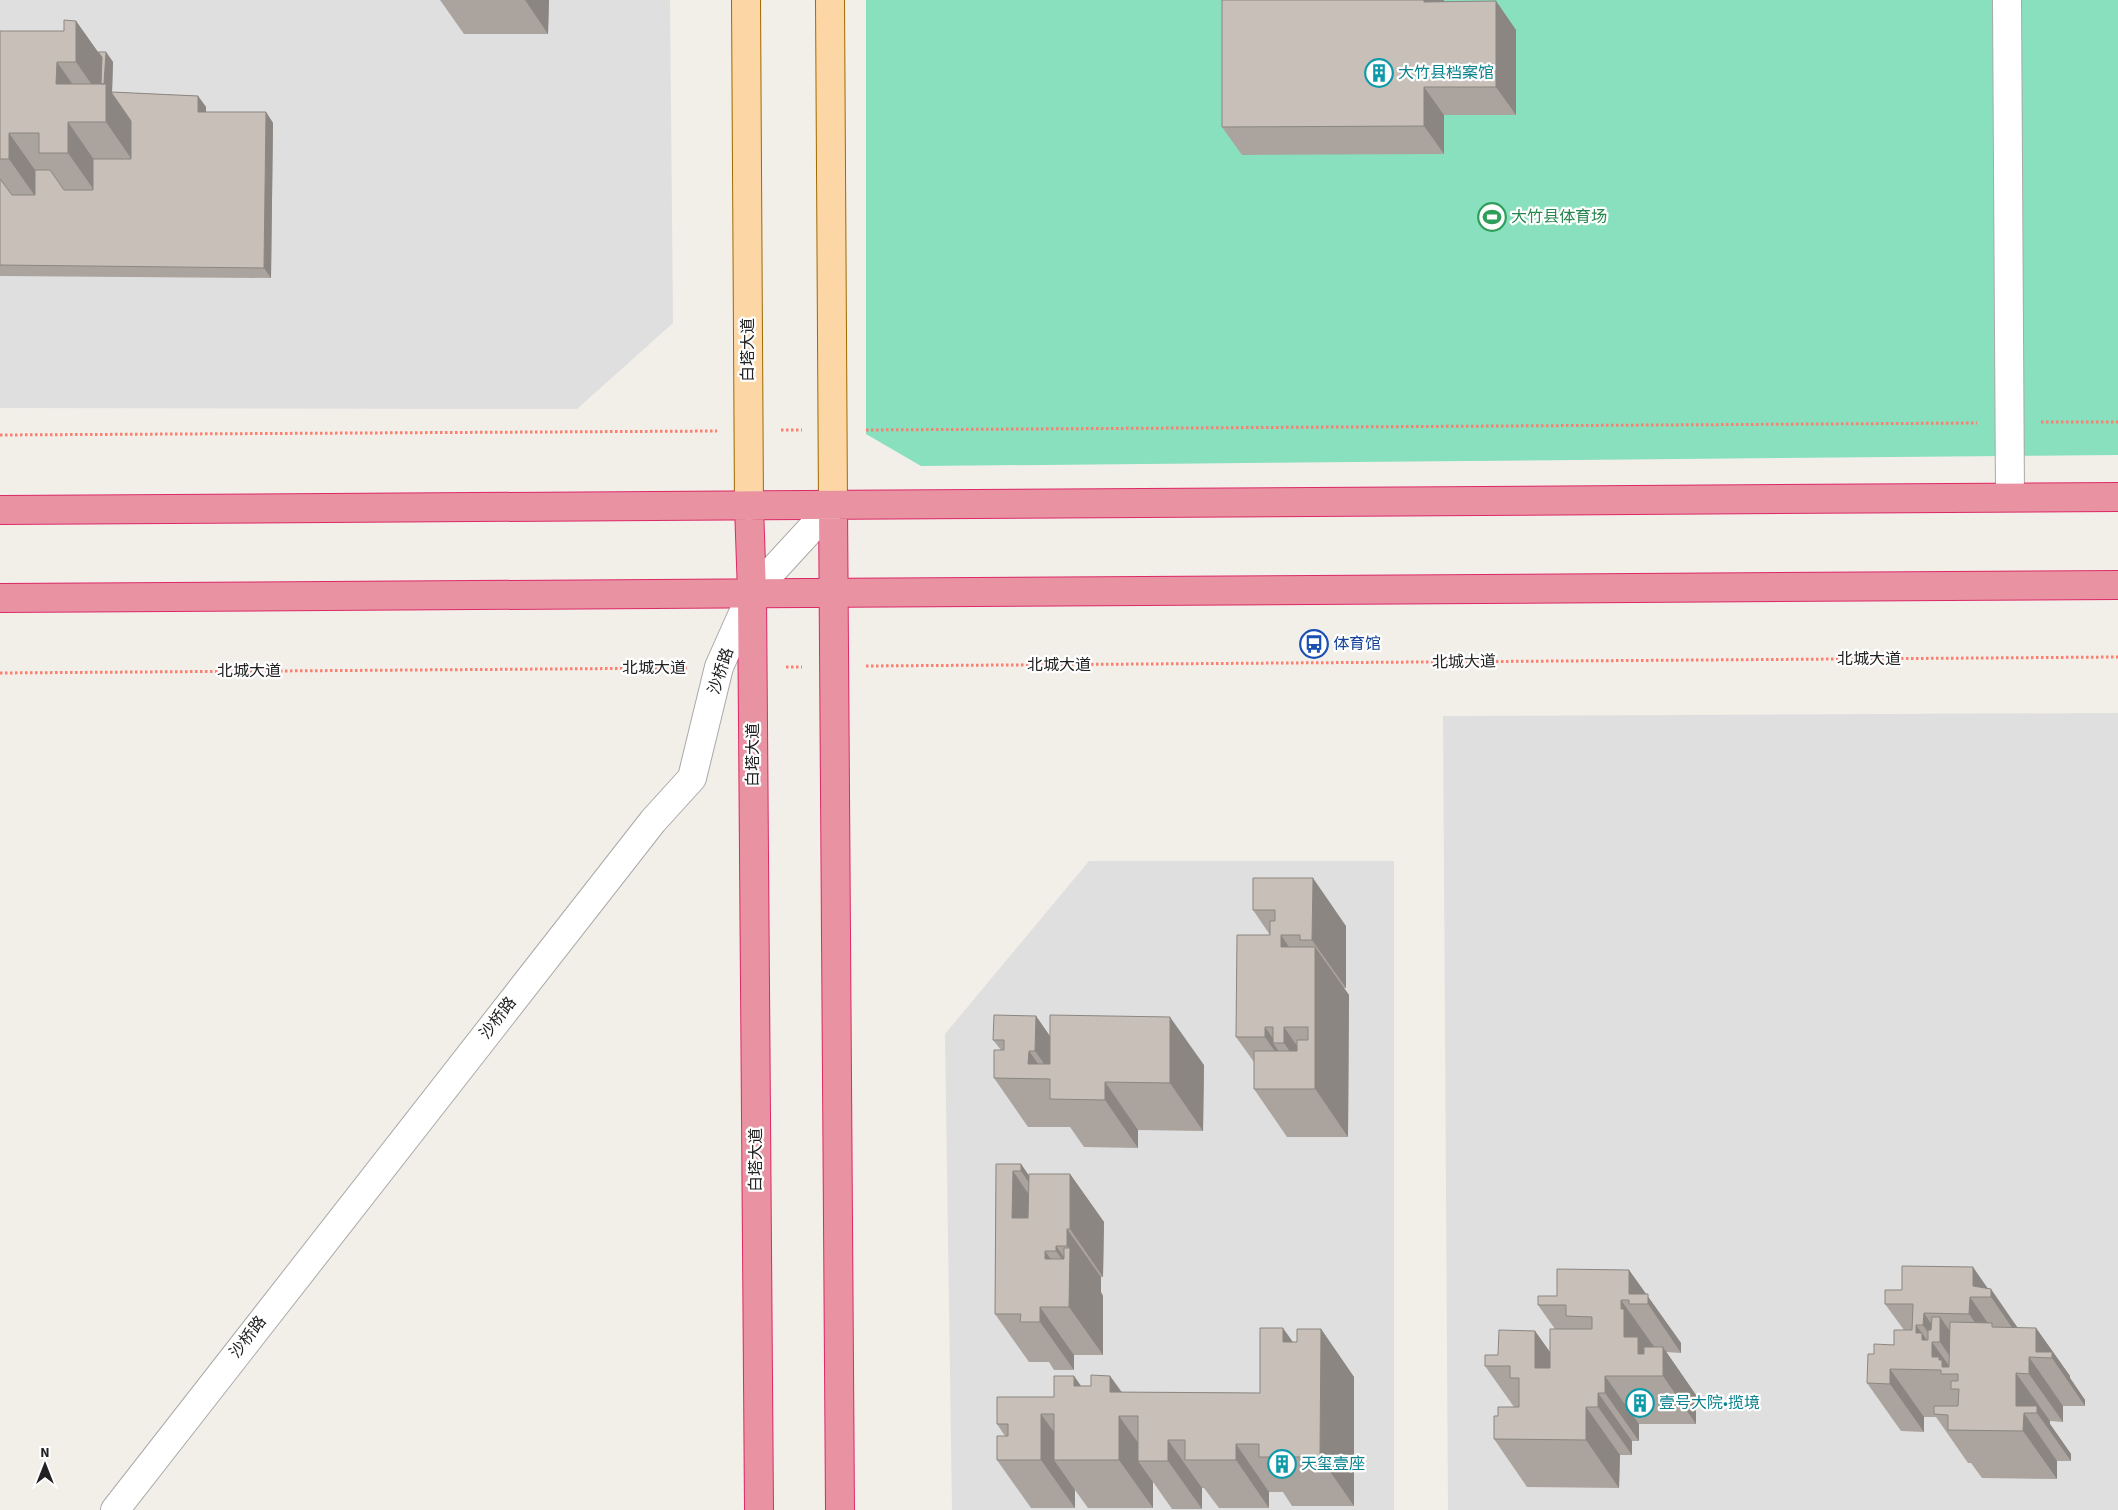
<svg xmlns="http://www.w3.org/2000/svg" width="2118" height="1510" viewBox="0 0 2118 1510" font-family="'Source Sans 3','Noto Sans SC',sans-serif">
	<rect width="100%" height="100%" fill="#f2efe9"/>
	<path fill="#e0dfdf" d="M0 0H670L673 323 577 409 0 408Z
		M2118 713V1510H1448L1443 716Z
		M1089 861H1394V1510H952L945 1034Z"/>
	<path fill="#88e0be" d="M866 0H2118V455L921 466 866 434Z"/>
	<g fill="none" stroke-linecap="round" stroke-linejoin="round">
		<defs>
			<path id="minor" d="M2007 0 2010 497
				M115 1510 653 821 692 778 719 667 752 593 833 505"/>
			<path id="major" d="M746 0 749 506
				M830 0 833 505"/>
			<path id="highway" d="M833 505 840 1510
				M749 506 752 593 759 1510
				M0 510 2118 497
				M0 598 2118 585"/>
		</defs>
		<use href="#minor" stroke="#a9a9a9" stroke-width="30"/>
		<use href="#major" stroke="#a06b00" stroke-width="30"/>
		<use href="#highway" stroke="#dc2a67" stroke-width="30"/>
		<path stroke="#fa8072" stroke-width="3" stroke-dasharray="2.5 2.5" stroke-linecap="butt" d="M2041 422H2118
			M781 430H802
			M866 430 1977 423
			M0 435 717 431
			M866 666 2118 657
			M786 667H802
			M0 673 687 668"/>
		<use href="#minor" stroke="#fff" stroke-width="28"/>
		<use href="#major" stroke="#fcd6a4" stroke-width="28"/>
		<use href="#highway" stroke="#e892a2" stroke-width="28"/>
	</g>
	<path fill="#aba49e" d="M440 0H549L548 34H464Z
		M1444 0V2L1496 1 1516 30V115H1444V154L1242 155 1222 127Z
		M76 21 98 52H106L113 62 112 92 198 96 206 107V112H266L273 123 271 278 0 276V31H64Z
		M1253 878 1346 926V988H1344L1349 995 1348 1137H1287L1254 1089V1062L1236 1037 1270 935 1253 910Z
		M1036 1016 1050 1036 1204 1065 1203 1131 1138 1130V1148L1084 1147 1070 1127H1028L994 1078 1001 1050 993 1040Z
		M996 1164H1021L1029 1176 1070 1174 1104 1222 1103 1277H1101V1292L1103 1296V1355H1074V1370H1054L1049 1362H1029L995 1314Z
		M1629 1270 1681 1343V1353L1666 1352 1696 1395V1424H1639V1441H1632V1455H1620L1619 1488 1527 1487 1494 1439 1498 1416 1514 1407 1485 1366 1498 1355 1535 1331 1550 1352 1555 1329 1538 1305 1557 1296Z
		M1987 1288 2018 1328H2036L2070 1376V1378L2085 1400V1406H2063V1422L2050 1421V1424L2071 1454V1461H2057V1479L1982 1478 1971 1463H1968L1936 1417H1924V1432L1901 1431 1867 1383 1874 1354 1894 1345 1904 1330 1885 1304 1902 1290Z
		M1321 1329 1354 1377V1506H1292L1283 1492H1269V1508H1219L1204 1488H1202V1509H1172L1153 1482V1508H1088L1075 1490V1508H1031L997 1460 1005 1436 997 1424 1054 1397 1074 1376 1081 1386H1091L1110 1376 1122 1392 1260 1393 1293 1342H1297Z"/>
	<path fill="#8b8681" d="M525 0H549L548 34Z
		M1424 0H1444V30L1424 2Z
		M1496 1 1516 30V115L1496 87Z
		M76 21 105 62 106 52 113 62 112 93 139 131V170L106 122V105L76 62Z
		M57 62 90 109 56 84Z
		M1424 87 1444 115V154L1424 126Z
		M198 96 206 107V123L198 112Z
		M266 112 273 123 271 278 264 268Z
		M68 122 101 170V200L68 153Z
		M9 133 42 180V206L9 159Z
		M1313 878 1346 926V988L1312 940Z
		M1281 935 1314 984 1281 947Z
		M1315 947 1349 995 1348 1137 1284 1043V1027L1315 1072Z
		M1036 1016 1069 1064V1099L1035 1051Z
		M1170 1017 1204 1065 1203 1131 1170 1083Z
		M1265 1027 1276 1043H1273L1298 1079V1085L1265 1037Z
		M1029 1051 1049 1079 1028 1064Z
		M1105 1082 1138 1130V1148L1105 1100Z
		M1021 1164 1054 1212V1220L1021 1171Z
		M1013 1171 1046 1220 1045 1251 1069 1285V1269L1056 1251V1246L1069 1264 1070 1249 1067 1246V1229L1101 1277V1292L1103 1296V1355L1069 1307 1012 1218Z
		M1070 1174 1104 1222 1103 1277 1070 1229Z
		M1973 1267 1991 1293V1289L2024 1337V1345L1991 1297 1973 1286Z
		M1629 1270 1681 1343V1353L1648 1304 1629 1294Z
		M1970 1297 2003 1345V1362L1969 1314Z
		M1621 1300 1655 1348 1663 1347 1696 1395V1424L1663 1376H1651L1624 1337Z
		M1040 1307 1074 1355V1370L1040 1322Z
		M1924 1313 1940 1337V1317L1974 1365 1973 1390 1940 1342H1935L1923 1325Z
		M1916 1325 1932 1347V1342L1955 1374H1944L1916 1333Z
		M1283 1328 1317 1376 1283 1342Z
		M2036 1328 2070 1376V1378L2085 1400V1406L2052 1358 2036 1352Z
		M1321 1329 1354 1377V1506L1320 1457Z
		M1535 1331 1569 1379 1535 1368Z
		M2029 1357 2063 1406V1422L2029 1374Z
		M1890 1369 1924 1417V1432L1890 1384Z
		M2016 1373 2050 1421V1424L2071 1454V1461L2037 1413H2024L2057 1461V1479L2023 1431 2016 1406Z
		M1074 1376 1107 1424 1074 1386Z
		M1110 1376 1144 1424 1138 1416 1110 1392Z
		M1605 1376 1639 1424V1441L1605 1393Z
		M1598 1393 1632 1441V1455L1598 1407Z
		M1586 1407 1620 1455 1619 1488 1586 1440Z
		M1041 1414 1074 1460H1054L1075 1490V1508L1041 1460Z
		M1119 1416 1151 1461H1138L1153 1482V1508L1119 1460Z
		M1168 1440 1202 1488V1509L1168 1461Z
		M1236 1444 1269 1492V1508L1236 1460Z"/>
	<path fill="#c7bfb8" stroke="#8b8681" d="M1222 0H1424V2L1496 1V87H1424V126L1222 127Z
		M64 20 76 21V62H57L56 84H106V122H68V153H39V133H9V159H0V31H64Z
		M98 52H106L104 84H101L102 57Z
		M111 92 198 96V112H266L264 268 0 265V179L12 195H35V170H50L64 190H93V159H131V121Z
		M1253 878H1313L1312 940H1300V935H1281V947H1315V1089H1254V1051H1297V1040H1308V1027H1284V1043H1273V1027H1265V1037H1236L1237 935H1270V921H1275V910H1253Z
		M994 1015 1036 1016 1035 1051H1029L1028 1064H1050V1015L1170 1017V1083L1105 1082V1100L1050 1099V1079L994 1078V1050H1004V1040H993Z
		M996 1164H1021V1171H1013L1012 1218H1028L1029 1174H1070V1229H1067V1246H1056V1251H1045V1259H1064V1248H1070L1069 1307H1040V1322H1020L1021 1314H995Z
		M1902 1266 1973 1267V1286L1991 1289V1297H1970L1969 1314 1924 1313 1923 1325H1916V1333H1922V1340H1928V1330H1931L1932 1317H1940V1342H1932V1357H1939V1360H1942V1367H1949L1950 1322 1992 1323V1327L2036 1328V1352H2052V1358L2029 1357V1374L2016 1373V1406H2037V1413H2024L2023 1431 1948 1430V1415L1934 1414V1406H1958L1959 1389H1951V1381H1958V1374H1941V1370L1890 1369V1384L1867 1383 1868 1354H1874V1344L1894 1345V1330H1912L1913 1304H1885V1290H1902Z
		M1557 1269 1629 1270V1294H1648V1304H1629V1300H1621V1309H1624V1337H1638V1354H1644V1347H1663V1376H1605V1393H1598V1407H1586V1440L1494 1439V1416H1498V1407H1519V1378H1510V1366H1485V1355H1498L1499 1330 1535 1331V1368H1550V1329H1592V1317L1566 1316V1305H1538V1296H1557Z
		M1260 1328H1283V1342H1297V1329H1321L1320 1457H1259V1444H1236V1460H1185V1440H1168V1461H1138V1416H1119V1460H1054V1414H1041V1460H997V1436H1008V1424H997V1397H1054V1376H1074V1386H1091V1375L1110 1376V1392L1260 1393Z"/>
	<defs>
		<symbol id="building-ring" viewBox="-11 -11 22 22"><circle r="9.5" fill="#fff" stroke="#0f9aa8" stroke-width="1.5"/><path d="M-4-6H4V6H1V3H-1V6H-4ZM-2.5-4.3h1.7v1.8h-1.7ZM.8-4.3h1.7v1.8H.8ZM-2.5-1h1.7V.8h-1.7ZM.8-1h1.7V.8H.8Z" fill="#0f9aa8"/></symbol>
		<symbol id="stadium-ring" viewBox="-11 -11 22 22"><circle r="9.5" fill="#fff" stroke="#2e9e5b" stroke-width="1.5"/><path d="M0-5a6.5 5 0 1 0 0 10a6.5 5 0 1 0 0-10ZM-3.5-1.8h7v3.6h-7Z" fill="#2e9e5b"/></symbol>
		<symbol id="bus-ring" viewBox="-11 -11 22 22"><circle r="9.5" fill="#fff" stroke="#1a4fb4" stroke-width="1.5"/><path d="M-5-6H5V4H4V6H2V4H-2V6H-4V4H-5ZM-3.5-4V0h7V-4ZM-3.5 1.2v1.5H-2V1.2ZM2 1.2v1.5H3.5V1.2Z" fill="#1a4fb4"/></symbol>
	</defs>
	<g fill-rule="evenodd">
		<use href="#building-ring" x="1363" y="57" width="32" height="32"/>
		<use href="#stadium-ring" x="1476" y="201" width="32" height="32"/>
		<use href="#bus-ring" x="1298" y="628" width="32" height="32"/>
		<use href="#building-ring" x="1624" y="1387" width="32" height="32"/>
		<use href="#building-ring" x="1266" y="1448" width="32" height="32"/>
	</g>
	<g text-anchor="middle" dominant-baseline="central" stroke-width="4.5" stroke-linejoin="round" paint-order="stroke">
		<g font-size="16" fill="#0d838f" stroke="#fff" text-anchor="start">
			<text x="1398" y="73">大竹县档案馆</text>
			<text x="1659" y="1403">壹号大院•揽境</text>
			<text x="1301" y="1464">天玺壹座</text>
		</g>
		<g font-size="16" fill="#27864d" stroke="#fff" text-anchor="start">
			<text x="1511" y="217">大竹县体育场</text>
		</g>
		<g font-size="16" fill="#222" stroke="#fff">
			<text transform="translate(748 350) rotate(-90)">白塔大道</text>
			<text x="1869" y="659">北城大道</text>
			<text transform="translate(1464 662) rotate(-1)">北城大道</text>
			<text x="1059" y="665">北城大道</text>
			<text x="654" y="668">北城大道</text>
			<text x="249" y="671">北城大道</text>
			<text transform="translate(721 671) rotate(-72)">沙桥路</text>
			<text transform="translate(753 755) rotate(-90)">白塔大道</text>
			<text transform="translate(498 1018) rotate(-52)">沙桥路</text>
			<text transform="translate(756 1160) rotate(-90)">白塔大道</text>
			<text transform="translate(248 1337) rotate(-52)">沙桥路</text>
		</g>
		<g font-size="16" fill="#164399" stroke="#fff" text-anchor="start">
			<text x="1333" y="644">体育馆</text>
		</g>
	</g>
	<g transform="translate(45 1465)" stroke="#ffffff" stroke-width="4" paint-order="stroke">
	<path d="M0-4L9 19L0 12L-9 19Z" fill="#222222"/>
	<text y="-8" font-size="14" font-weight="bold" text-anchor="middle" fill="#222222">N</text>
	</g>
</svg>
